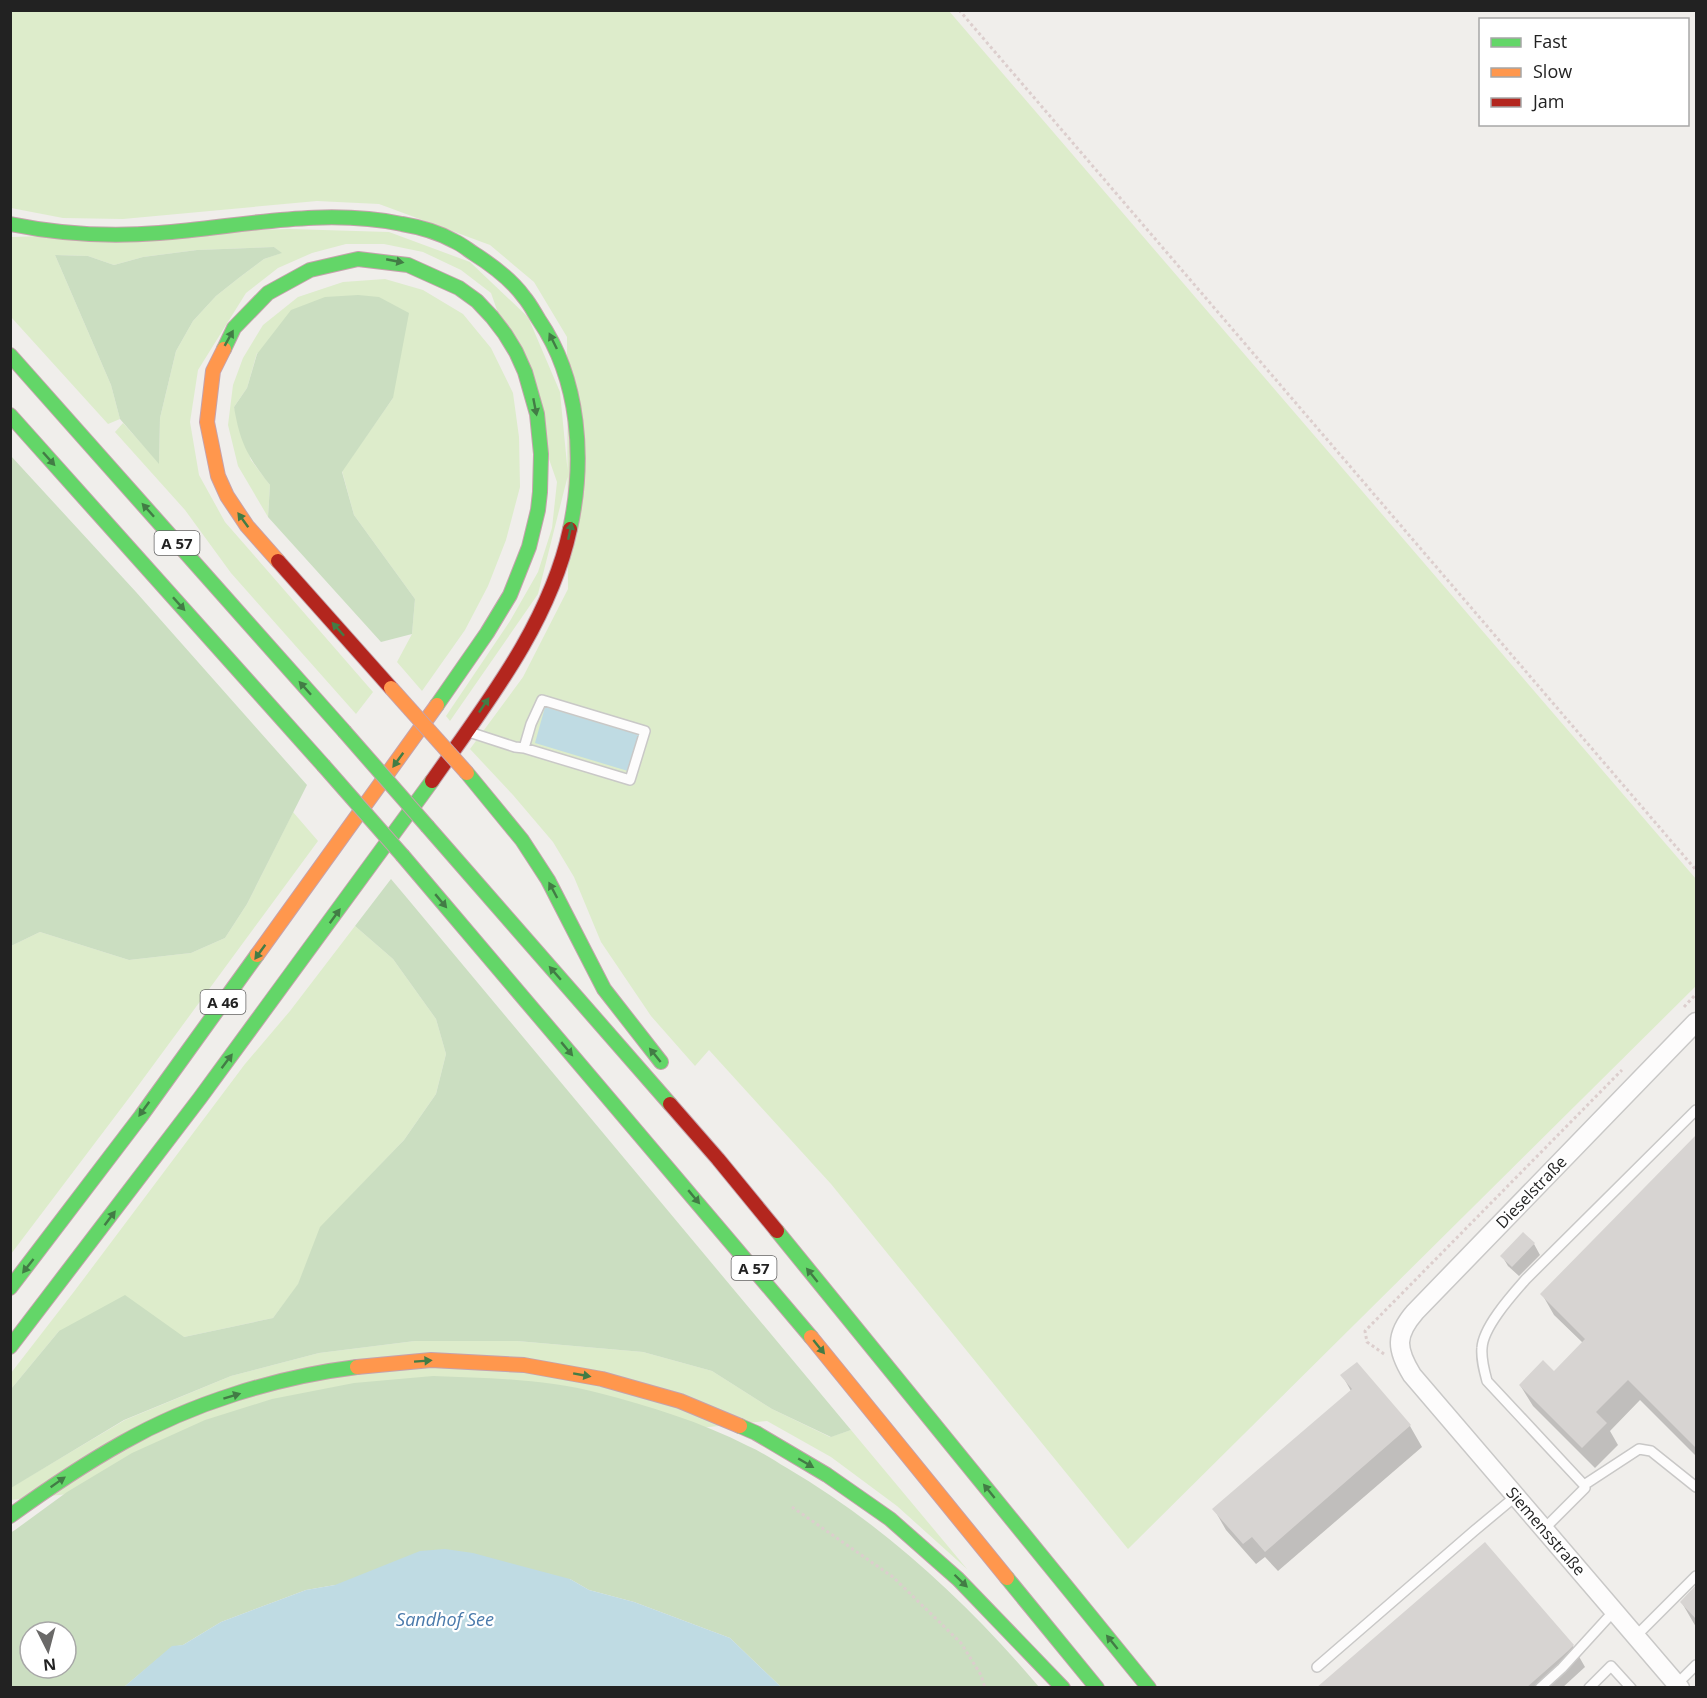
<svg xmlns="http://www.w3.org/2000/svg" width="1707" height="1698" viewBox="0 0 1707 1698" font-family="'Open Sans',sans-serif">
	<rect width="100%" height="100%" fill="#f0eeeb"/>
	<path fill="#ddeccb" d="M11 11H949L1696 879V986L1128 1549 831 1184 709 1050 695 1066 651 1016 601 942 574 877 553 842 513 795 470 749 523 677 568 589 567 337 534 282 490 245 379 204 317 201 123 219 63 218 11 208Z
		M290 229 389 232 470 262 528 317 560 392 568 475 538 594 450 721 446 716 510 621 538 572 552 528 557 482 491 293 461 270 423 252 384 244H346L312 253 278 268 246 293 198 370 190 422 199 475 225 522 373 692 356 714 231 573 185 510 115 432 123 423 159 463 160 418 176 351 193 321 216 296 240 277 264 259 281 253 274 247 197 250 143 257 114 265 88 256 55 255 111 385 120 419 108 424 11 317V237Z
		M385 279 423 290 463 314 491 348 513 393 519 437 520 487 506 540 488 586 465 630 422 691 397 662 412 634 415 599 354 515 342 471 393 398 257 353 247 388 234 407 251 460 270 485 268 517 238 466 228 425 233 385 243 358 263 325 298 297 343 282Z
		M293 812 318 841 132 1094 11 1254V946L40 932 129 960 191 953 225 938 247 904Z
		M355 926 393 959 436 1019 446 1054 436 1094 404 1140 321 1227 298 1285 273 1318 184 1337 59 1331 11 1389V1373L76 1289 245 1064 290 1011Z
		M415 1341H517L643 1352 712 1371 772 1409 830 1437 851 1430 967 1569 897 1506 831 1457 767 1421 11 1500 10 1488 125 1420 231 1376 319 1353Z"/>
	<path fill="#cbdec1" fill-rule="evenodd" d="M274 247 282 253 264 259 240 277 216 296 193 321 176 351 160 418 159 464 120 419 111 385 55 255 88 256 114 265 143 257 197 250Z
		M358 295 379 297 409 313 393 398 342 472 354 515 415 599 412 634 381 642 268 517 270 485C248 457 240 443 234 407L247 388 257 354 291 310 325 297Z
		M11 456 136 592 307 785 247 904 225 938 191 953 129 960 40 932 11 946Z
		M391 879 407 898 851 1430 831 1437 772 1409 712 1371 643 1352 517 1341H415L319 1353 231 1376 124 1420 11 1488V1389L59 1331 125 1295 184 1337 273 1318 298 1284 320 1227 404 1140 436 1094 446 1054 436 1019 393 959 355 926Z
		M433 1376C488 1378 545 1379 599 1393 650 1406 701 1422 748 1446 762 1452 775 1461 787 1468 884 1525 967 1602 1039 1687H781L730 1638 634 1602 589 1590 570 1579 335 1585 306 1590 221 1622 183 1645 172 1647 124 1687 11 1688 10 1533 15 1530 67 1492 132 1453 205 1420 272 1399 354 1383ZM30 1632H66V1668H30Z"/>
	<path fill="#bfdbe3" d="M545 707 639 735 628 771 535 743Z
		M445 1549 473 1553 570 1579 589 1590 634 1602 730 1638 781 1687H124L172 1646 183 1645 221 1622 306 1590 335 1585 420 1551Z"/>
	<path fill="#0003" d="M1696 1137V1456L1640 1400 1610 1431 1618 1445 1595 1468 1533 1406 1520 1385 1554 1373 1583 1343 1554 1315 1542 1294Z
		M1534 1244 1540 1255 1519 1276 1508 1266 1502 1256Z
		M1356 1364 1410 1426 1422 1447 1278 1571 1265 1557 1256 1564 1226 1530 1214 1509 1351 1391 1342 1375Z
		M1696 1587V1627L1682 1603Z
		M1573 1646 1585 1667 1562 1688H1318Z"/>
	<path fill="#d7d4d2" d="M1696 1135V1448L1628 1380 1596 1412 1607 1423 1582 1448 1519 1385 1543 1360 1554 1371 1585 1339 1540 1294Z
		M1523 1232 1535 1243 1512 1267 1500 1256Z
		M1357 1362 1411 1425 1265 1552 1252 1537 1243 1544 1212 1509 1352 1389 1340 1375Z
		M1485 1542 1574 1645 1568 1651 1526 1688H1316Z
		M1696 1585V1619L1680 1602Z"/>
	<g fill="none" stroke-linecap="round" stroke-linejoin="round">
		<defs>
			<path id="lane" d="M472 733 515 747 524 748 630 780 645 731 542 700 531 724 524 748
				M1584 1485 1639 1449 1651 1451 1696 1487
				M1544 1529 1585 1488 1584 1485 1487 1381C1484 1370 1481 1359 1482 1348 1483 1327 1512 1295 1526 1279L1696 1110
				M1636 1636 1696 1576
				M1317 1667 1474 1531 1516 1496
				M1677 1684 1696 1665
				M1540 1688 1562 1668 1614 1611
				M1589 1688 1611 1666 1631 1688"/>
			<path id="street" d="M1680 1688 1412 1375C1396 1349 1395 1335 1415 1312L1696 1022"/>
			<path id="fast" d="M10 224C59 234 109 237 159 233 240 227 321 207 402 224 420 227 438 232 454 241 461 244 467 249 473 253 492 265 511 279 524 297 530 304 534 312 539 320 580 380 585 460 570 529
				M224 349 234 328 268 293 310 270 358 259 408 265 459 288 477 301 492 317 505 334 516 352 525 372 537 414 541 454 540 492 538 510 529 547 510 595 487 633 437 705
				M10 355 344 731
				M10 415 323 765
				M467 773 522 840 548 880 604 989 661 1062
				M428 827 670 1104
				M403 856 811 1337
				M777 1231 1149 1688
				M10 1288 141 1116 257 955
				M10 1347 200 1098 432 781
				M740 1426 756 1433 827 1475 890 1519 958 1579 1063 1688
				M10 1516C46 1490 83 1465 122 1443 192 1403 277 1377 357 1367
				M1007 1578 1097 1688"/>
			<path id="slow" d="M224 349 213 371 207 422 218 476 227 496 247 526 278 561
				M257 955 437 705
				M811 1337 1007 1578
				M357 1367 431 1360 524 1365 602 1379 680 1401 740 1426"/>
			<path id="jam" d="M278 561 391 688
				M432 781C486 704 550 623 570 529
				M670 1104 718 1159 777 1231"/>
		</defs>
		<use href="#lane" stroke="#c9c8c7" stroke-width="12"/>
		<use href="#street" stroke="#c9c8c7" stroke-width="21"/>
		<use href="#fast" stroke="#c5a2ac" stroke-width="16"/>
		<use href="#slow" stroke="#c5a2ac" stroke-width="16"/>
		<use href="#jam" stroke="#c5a2ac" stroke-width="16"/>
		<path stroke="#dccecd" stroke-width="3" stroke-dasharray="3 3" stroke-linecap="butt" d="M959 10 1696 870
			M1684 1007 1696 994
			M1384 1354 1367 1342 1365 1331 1622 1070
			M792 1507 893 1577 961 1643 981 1675 985 1688"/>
		<use href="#lane" stroke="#fdfcfc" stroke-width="9"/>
		<use href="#street" stroke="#fdfcfc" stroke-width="18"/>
		<use href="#fast" stroke="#63d668" stroke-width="14"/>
		<use href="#slow" stroke="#ff974d" stroke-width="14"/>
		<use href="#jam" stroke="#b3261e" stroke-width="14"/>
		<defs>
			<path id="fast-bridge" d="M344 731 428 827
				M323 765 403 856"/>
			<path id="slow-bridge" d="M391 688 467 773"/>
		</defs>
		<use href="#fast-bridge" stroke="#c5a2ac" stroke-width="16" stroke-linecap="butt"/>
		<use href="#slow-bridge" stroke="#c5a2ac" stroke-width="16" stroke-linecap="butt"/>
		<use href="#fast-bridge" stroke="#63d668" stroke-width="14"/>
		<use href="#slow-bridge" stroke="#ff974d" stroke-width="14"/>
	</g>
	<defs><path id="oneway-solid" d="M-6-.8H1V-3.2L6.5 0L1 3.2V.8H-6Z" transform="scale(1.5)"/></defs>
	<g fill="#427c45">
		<use href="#oneway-solid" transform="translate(395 261) rotate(11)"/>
		<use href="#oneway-solid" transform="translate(229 338) rotate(-61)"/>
		<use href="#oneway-solid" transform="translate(553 341) rotate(-116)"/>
		<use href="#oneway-solid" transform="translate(535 407) rotate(79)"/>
		<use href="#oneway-solid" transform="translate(49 459) rotate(48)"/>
		<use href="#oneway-solid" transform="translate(148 510) rotate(-132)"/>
		<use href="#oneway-solid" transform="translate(243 520) rotate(-126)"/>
		<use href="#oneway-solid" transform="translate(570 531) rotate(-78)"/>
		<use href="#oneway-solid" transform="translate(179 604) rotate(48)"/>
		<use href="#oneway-solid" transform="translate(338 629) rotate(-132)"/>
		<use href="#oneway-solid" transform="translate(305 688) rotate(-132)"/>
		<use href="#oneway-solid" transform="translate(484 705) rotate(-56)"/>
		<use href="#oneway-solid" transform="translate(398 760) rotate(126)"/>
		<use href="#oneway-solid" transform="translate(553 890) rotate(-118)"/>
		<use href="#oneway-solid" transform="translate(441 901) rotate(50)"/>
		<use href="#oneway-solid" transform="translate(335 916) rotate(-54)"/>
		<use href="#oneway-solid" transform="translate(260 952) rotate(126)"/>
		<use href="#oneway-solid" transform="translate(555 973) rotate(-131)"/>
		<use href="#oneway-solid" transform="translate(567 1049) rotate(50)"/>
		<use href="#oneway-solid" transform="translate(655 1055) rotate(-129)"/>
		<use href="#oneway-solid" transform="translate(227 1061) rotate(-53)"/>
		<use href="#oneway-solid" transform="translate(144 1109) rotate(126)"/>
		<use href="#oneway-solid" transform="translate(694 1197) rotate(50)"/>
		<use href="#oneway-solid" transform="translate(110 1218) rotate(-53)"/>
		<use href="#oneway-solid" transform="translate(28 1266) rotate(128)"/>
		<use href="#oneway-solid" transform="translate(812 1275) rotate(-129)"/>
		<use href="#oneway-solid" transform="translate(819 1347) rotate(51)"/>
		<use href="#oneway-solid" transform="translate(423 1361) rotate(-4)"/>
		<use href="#oneway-solid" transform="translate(582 1375) rotate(10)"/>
		<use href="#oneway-solid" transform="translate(232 1396) rotate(-17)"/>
		<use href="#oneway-solid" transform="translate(806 1463) rotate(30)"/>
		<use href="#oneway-solid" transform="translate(58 1482) rotate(-35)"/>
		<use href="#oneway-solid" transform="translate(989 1491) rotate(-129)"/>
		<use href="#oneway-solid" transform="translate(961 1581) rotate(44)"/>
		<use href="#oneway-solid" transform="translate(1112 1642) rotate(-129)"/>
	</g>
	<g text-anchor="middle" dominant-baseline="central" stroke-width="4.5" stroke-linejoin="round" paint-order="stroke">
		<g fill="#fff" stroke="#646464" stroke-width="1.5">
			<rect x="154.5" y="531" width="45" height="24" rx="4.5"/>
			<rect x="200.5" y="990" width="45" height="24" rx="4.5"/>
			<rect x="731.5" y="1256" width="45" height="24" rx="4.5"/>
		</g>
		<g font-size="15" font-weight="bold" fill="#222">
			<text x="177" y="543">A 57</text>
			<text x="223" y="1002">A 46</text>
			<text x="754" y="1268">A 57</text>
		</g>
		<g font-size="16" fill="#222" stroke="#fff">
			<text transform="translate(1531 1192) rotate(-46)">Dieselstraße</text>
			<text transform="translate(1546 1531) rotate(49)">Siemensstraße</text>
		</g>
		<g font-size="18" font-style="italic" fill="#4a7aab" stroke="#fff">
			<text x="445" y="1619">Sandhof See</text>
		</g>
	</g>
	<rect width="1707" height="1698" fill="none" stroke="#222222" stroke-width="24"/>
	<rect x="1479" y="18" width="210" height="108" fill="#ffffff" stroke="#a7a7a7" stroke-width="1.5"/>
	<rect x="1491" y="38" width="30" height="9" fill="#63d668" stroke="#a7a7a7" stroke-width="1.5"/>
	<text x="1533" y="48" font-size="18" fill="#222222">Fast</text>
	<rect x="1491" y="68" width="30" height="9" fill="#ff974d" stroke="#a7a7a7" stroke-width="1.5"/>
	<text x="1533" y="78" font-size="18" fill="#222222">Slow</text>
	<rect x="1491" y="98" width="30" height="9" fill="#b3261e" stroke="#a7a7a7" stroke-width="1.5"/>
	<text x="1533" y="108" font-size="18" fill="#222222">Jam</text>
	<g transform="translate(48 1650) rotate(174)"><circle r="28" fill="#ffffff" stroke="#a7a7a7" stroke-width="1.5"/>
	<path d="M0-4.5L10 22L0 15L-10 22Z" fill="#6a6968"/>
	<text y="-9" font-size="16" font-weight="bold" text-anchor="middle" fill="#222222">N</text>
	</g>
</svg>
